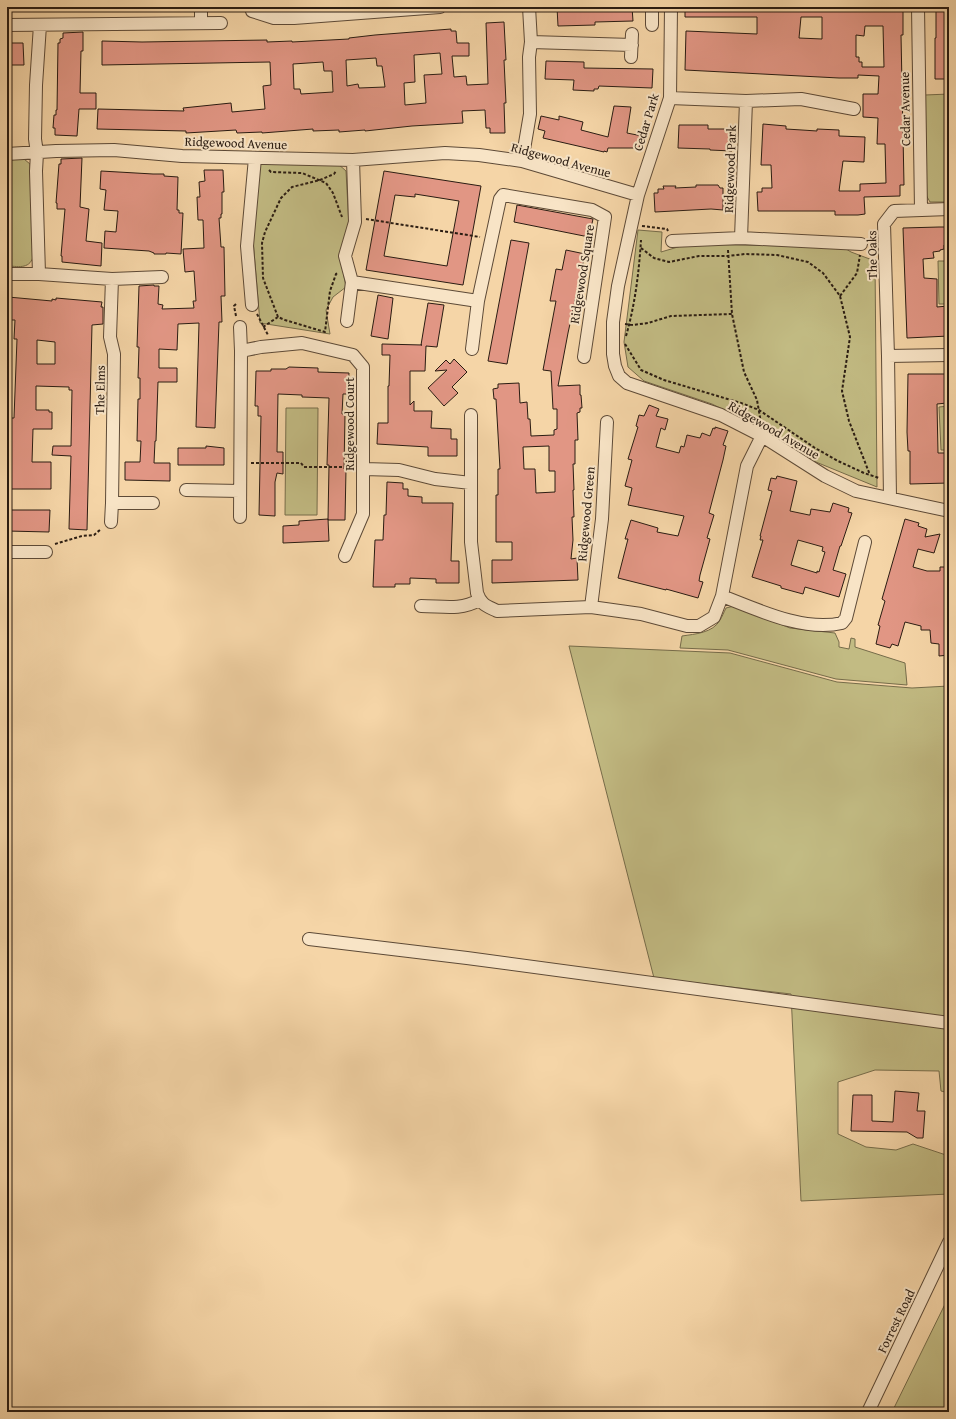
<svg xmlns="http://www.w3.org/2000/svg" width="956" height="1419" viewBox="0 0 956 1419" font-family="'Gentium Book Plus',serif">
	<rect width="100%" height="100%" fill="#f5d5a7"/>
	<filter id="stains"><feTurbulence type="fractalNoise" baseFrequency=".005" numOctaves="4"/><feColorMatrix values="0 0 0 0 .2 0 0 0 0 .09 0 0 0 0 .02 0 0 0 .5 -.17"/></filter>
	<radialGradient id="worn" r=".72"><stop offset=".6" stop-color="#630" stop-opacity="0"/><stop offset="1" stop-color="#630" stop-opacity=".3"/></radialGradient>
	<path fill="#c2bb83" stroke="#766c4a" d="M949 94V202H930L926 195 925 95Z
		M7 159H24L30 164 33 257C29 270 17 266 7 266Z
		M265 161 337 163 346 171 349 227 340 255 346 287 333 297 326 310 330 334 260 323 253 239 257 169Z
		M638 230 662 232 661 252 688 244 843 247 851 252 875 261 877 487 811 460 766 431 712 404 644 381 628 367 624 342Z
		M938 261H949V304H939Z
		M949 406V450H941L939 407Z
		M286 408H318L317 515H285Z
		M734 606 790 628 835 633 839 642V647L849 649 851 638 855 639V647L905 663 907 685 836 679 728 650 680 648 682 636C695 634 713 633 720 620 722 617 724 612 726 608Z
		M569 646 730 653 837 682 912 688 949 686V1093L941 1091 939 1071 875 1070 838 1082V1134L866 1147 896 1150 913 1144 949 1156V1194L801 1201 791 994 654 978Z
		M949 1296V1412H892Z"/>
	<path fill="#e19684" stroke="#2a1c12" fill-rule="evenodd" d="M557 7H583V9L613 10V7H632L633 21 595 22V25L558 26Z
		M685 7H903V35H901L904 185H900V196L864 197 865 214 858 215H835V211H758L757 192H762V188H772L771 165H761L763 124 786 126V129L802 130 817 131V129L839 130V136L865 137 864 162 843 161 839 191H860V184L886 183 885 144H877L878 118 863 117V94H878L879 76 858 75V78H839L685 70 686 31 757 34V17H685ZM801 17H822V39L799 38ZM865 26H883L884 67H862V62H859V57H856V35L864 36Z
		M936 7H949V79H935V38H936Z
		M504 22 506 60H504L506 103H504L505 133H490V128H486L485 110 462 111 463 123 412 126 365 131V130L339 132V130L313 131V129L262 133V132L237 133 236 130 186 133V131L97 129 98 109 184 111 183 108 231 103 232 112 265 109 263 86 271 85 270 62 102 65V41L142 42 267 40V42L292 41V42L349 39V38L375 35 451 29V31H456L457 43H469V56H452L454 77 466 76 467 85 488 84 486 23ZM440 53 442 74 424 75 426 103 405 105 404 83 415 82 414 55ZM376 58 377 66H382L385 87 359 88 358 84 347 86 346 60ZM323 62 324 71H332L333 92 301 94 300 89H294L293 64Z
		M83 32V51H81L80 93H96V109H79L77 136 55 135V128H53L54 115H56V110H57L58 43H60V39L63 38V33Z
		M7 43H23L24 65H7Z
		M546 61 584 62V68L653 69 652 88 599 86 598 89H594V91L573 90 574 80 545 79Z
		M614 106 631 107 627 133 642 136 639 148H608L607 152 604 151V152L543 138 545 131 538 129 541 116 559 120V116L583 122 581 130 608 137Z
		M679 125H708V129H732V151L710 150V149L678 148Z
		M82 158 80 207 89 209 86 241 102 243 101 266 62 262V256H61L65 209H57V203H56L59 164H61V159Z
		M204 170H223L224 192H222V214H221V218H219L221 247H224L225 296H221L222 322H219L215 428 196 427 199 323 178 324 177 350 159 349V368H177V382H158L156 441H155L154 463H170V481L125 480V462H140L141 441H137L138 399H140V378H138L139 347H137L139 286 154 285V286H159L158 304 163 305 162 309 194 308 193 301H196L194 271 185 272 183 249 204 248 203 220H198L197 197H200L199 182 205 181Z
		M101 171 153 174H164V176L178 177 177 210H179V213H183L181 254 166 253V254H154V253L149 251 104 248 105 231 116 232 118 211 104 210 106 190 100 189Z
		M384 171 481 186 463 285 366 270ZM415 194 459 201 447 266 384 256 395 195 415 197Z
		M696 185H718L720 188H723V210L711 209 655 212 654 193H658V189H664L663 186H676L675 188 696 187Z
		M517 205 593 219 589 237 514 222Z
		M939 227H949V245H944V249L940 250V251L933 252 934 258 923 259 924 278 937 279V307L948 306 949 336 907 338 903 228Z
		M511 240 529 243 507 364 488 361Z
		M566 250 585 254 568 333 558 386 580 385V395H581L582 408H580V412L577 413 578 440H575V464H573L574 490H573L574 517H572L573 540 571 559 577 558 578 580 492 583V560H512V542H496V495H498V469H500L496 399H494L493 389 498 388V384L519 383 520 403 527 402 528 419H530L531 436 554 435V430L557 429V409H553L551 371 543 370 556 301H550L556 269 562 270ZM549 446V471H555V492L536 493 535 469H524L523 447Z
		M378 295 393 298 388 339 371 336Z
		M8 297 52 301V299L56 300V298L102 302 101 307H103V324L92 325 87 530 69 529 71 456 52 455 53 446H71L72 390H69V387L36 386V410H49V412H52V429H33L32 462H51V489H10L9 484 10 423H11V418H14L17 339H14L15 320H7ZM37 340 55 342V364H37Z
		M428 303 444 305 437 347 426 346 425 371H410V405L414 401V411H432L431 428 451 429V439H457V456H428V447L377 444 378 423H388V386H389L390 355H382V344L422 345H421Z
		M454 359 467 372 452 387 458 393 444 406 428 388 447 370 435 371 446 360 450 364Z
		M289 367 318 368V372L349 373 348 394H343L342 414H345L344 469H346L345 520H328L329 465H327L329 398 302 397V395L278 394 277 452H283V474L277 473 275 482V516L259 515 261 416H258V406H255L256 371H271V369H286Z
		M908 374H949V392H947V403L937 404 938 453H947V465H949V483L910 484V451H908L907 432Z
		M649 405 659 409 656 416 668 419 665 430 661 428 656 447 679 453 681 446 684 447 687 435 700 438 702 433 710 436 713 428 715 429V427L728 431 723 445 726 446 723 460 709 513 714 515 707 538 710 539 700 575 699 581 703 582 698 598 666 589V590L618 578 628 539H625L631 520 658 528 657 532 678 536 684 516 628 505 632 488 625 486 632 460 628 459 638 427 636 426 639 415 644 416Z
		M206 446 224 448V465H178V448H206Z
		M777 476 797 481 790 511 809 515H810L811 509 830 512 833 503 849 508 848 512 852 513 841 546H840L833 570 846 574 839 597 805 587 803 594 781 588V586L752 577 763 540H760L761 536H760L772 491 768 490 771 478 776 479ZM798 540 823 547 822 551 825 552 819 572 817 571V573L791 565Z
		M387 482 403 483V489H408V496L422 497V503H453L451 561H459V583H436V579L410 578V584H395V587H373L375 540H383L384 515H386Z
		M7 510H50L49 532 7 531Z
		M328 519 329 541 283 543V526L299 525V521Z
		M905 519 919 523 918 526 927 529 925 537 940 534 934 553 918 549 913 567 927 571H940V567H949V655L939 656V644L931 643 930 630H921V626L905 622 898 646 892 644 890 648 876 644 880 626 878 625 885 601 882 599Z
		M895 1091 919 1093 917 1111H925L923 1138H917L907 1132 851 1131 853 1095H872V1121L893 1122Z"/>
	<g fill="none" stroke-linecap="round" stroke-linejoin="round">
		<defs>
			<path id="minor" d="M251 7 252 11 274 18H294L440 7
				M652 7V25
				M671 7 670 98 638 195 618 286 613 322V354L615 366 619 376 627 383 721 415 762 436 825 476 856 491 949 511
				M918 7 921 210
				M201 23V7
				M7 25 221 23
				M531 42 632 45
				M631 57 632 34
				M670 98 746 101 801 99 854 109
				M7 154 56 151 114 150 182 156 353 160 445 153 479 155 522 161 638 195
				M353 160 355 222 345 256 352 282 478 301 500 199 503 195 592 210 605 217 584 357
				M522 161 530 114 529 57 531 42 529 7
				M741 238 861 244
				M672 241 741 238 746 101
				M7 274H39L36 171 37 153 35 139 36 85 40 25
				M39 274 112 279 162 277
				M112 279 110 337 114 354 112 503H153
				M252 305 247 246 255 158
				M347 321 352 282
				M240 327 241 351
				M472 349 478 301
				M888 356 884 224 894 211 949 209
				M471 415V542L477 593C481 605 487 606 497 611L591 607 641 614 687 626H699L714 617 722 596 747 466 762 436
				M364 469 399 470 435 479 471 483
				M186 490 240 491
				M890 498 888 356 949 355
				M240 517 241 351 261 347 302 343 353 355 363 367V514L345 556
				M111 522 112 503
				M7 552H46
				M722 596C758 610 804 632 842 623L846 618 865 542
				M421 606C442 606 460 611 479 600
				M591 607 602 519 607 422
				M309 939 467 958 949 1023
				M868 1412 949 1242"/>
		</defs>
		<use href="#minor" stroke="#5d4a37" stroke-width="14"/>
		<path stroke="#2a1c12" stroke-width="2" stroke-dasharray="3 2" stroke-linecap="butt" d="M269 170 271 172 302 173 326 183 333 193 342 217
			M366 219 480 237
			M642 226 667 229 668 231
			M641 248 654 258 669 262 699 256H728L745 254 777 255 808 262 823 273 840 296 850 337 842 391 849 421 870 475
			M728 250 732 314 744 372 757 400 761 423
			M840 296 857 273 860 255
			M257 314 268 335
			M236 316 234 306 237 303
			M278 317 263 278 262 243 265 232 281 198 292 187 320 180 334 174 336 171
			M625 324 633 325 648 323 671 316 732 314
			M263 327 278 317 285 320 325 332 330 291 336 274 338 273
			M626 336C635 305 639 272 641 240
			M625 344 641 370 664 380 741 403 759 410 815 448 838 461 864 473 879 478
			M251 463H301L304 467H351
			M55 544 82 536 94 535 101 529"/>
		<use href="#minor" stroke="#f8e4c6" stroke-width="12"/>
	</g>
	<g text-anchor="middle" dominant-baseline="central" stroke-width="4" stroke-linejoin="round" paint-order="stroke">
		<g font-size="13" fill="#2a1c12" stroke="#f8e4c6">
			<text transform="translate(905 109) rotate(-91)">Cedar Avenue</text>
			<text transform="translate(646 122) rotate(-73)">Cedar Park</text>
			<text transform="translate(236 143) rotate(2)">Ridgewood Avenue</text>
			<text transform="translate(561 160) rotate(15)">Ridgewood Avenue</text>
			<text transform="translate(730 169) rotate(-88)">Ridgewood Park</text>
			<text transform="translate(872 255) rotate(-91)">The Oaks</text>
			<text transform="translate(582 274) rotate(-81)">Ridgewood Square</text>
			<text transform="translate(100 390) rotate(-89)">The Elms</text>
			<text transform="translate(349 424) rotate(-90)">Ridgewood Court</text>
			<text transform="translate(774 430) rotate(30)">Ridgewood Avenue</text>
			<text transform="translate(586 514) rotate(-85)">Ridgewood Green</text>
			<text transform="translate(896 1321) rotate(-64)">Forrest Road</text>
		</g>
	</g>
	<rect width="956" height="1419" fill="none" stroke="#f5d5a7" stroke-width="24"/>
	<rect x="8" y="8" width="940" height="1403" fill="none" stroke="#2a1c12" stroke-width="2"/>
	<rect x="12" y="12" width="932" height="1395" fill="none" stroke="#2a1c12"/>
	<rect width="100%" height="100%" filter="url(#stains)"/>
	<rect width="100%" height="100%" fill="url(#worn)"/>
</svg>
